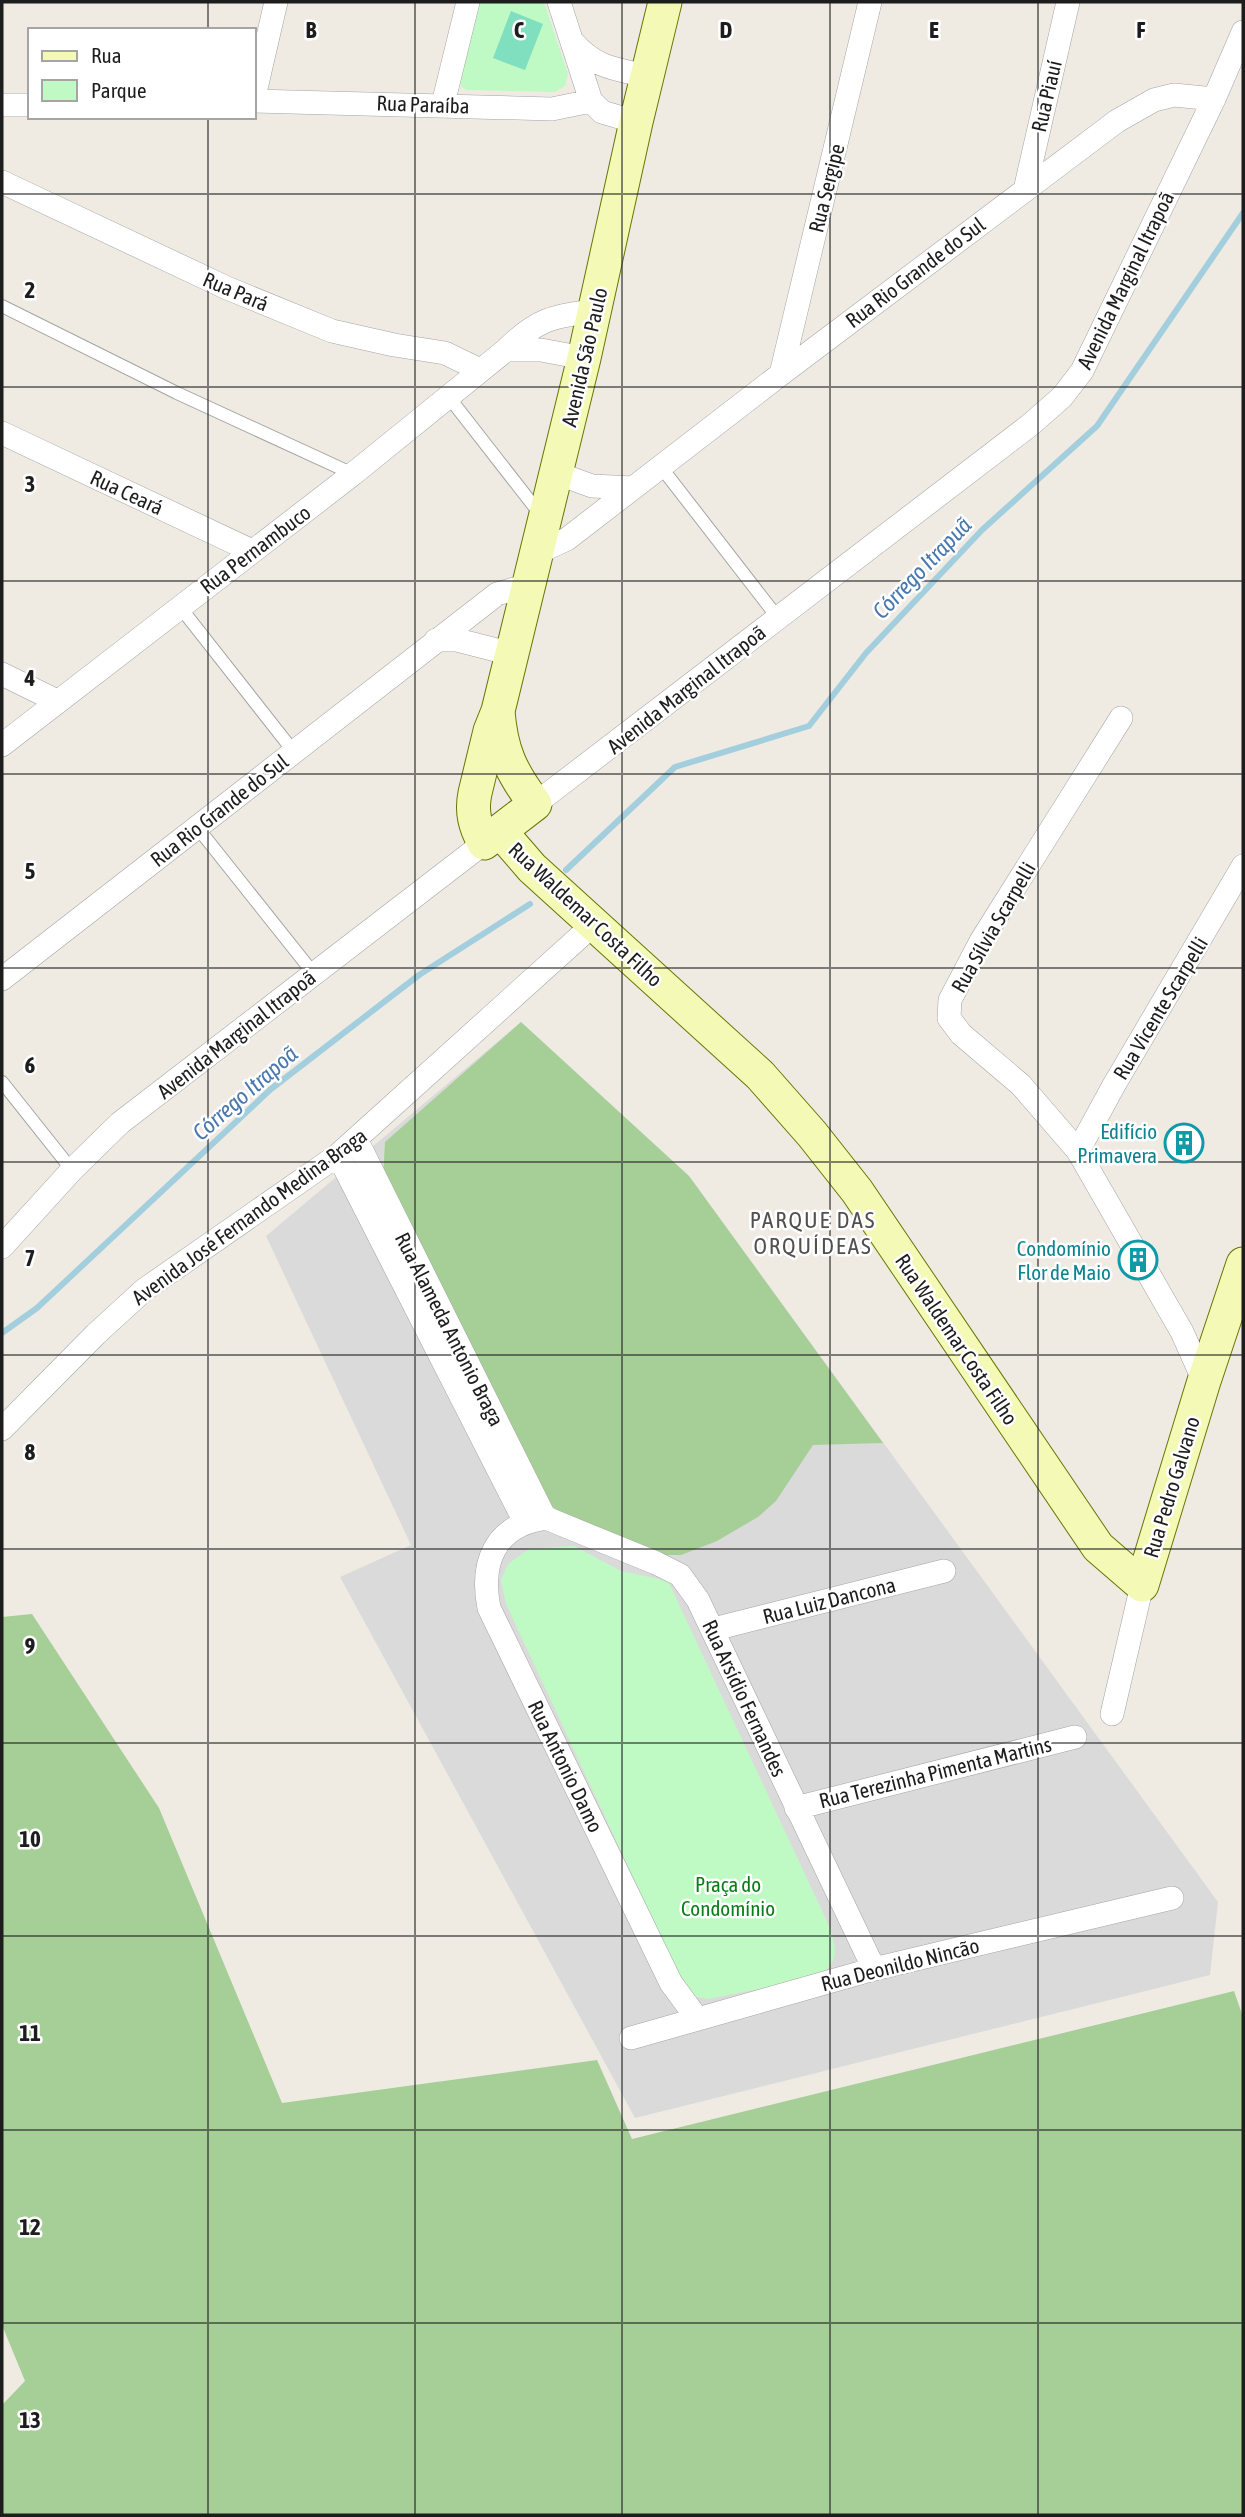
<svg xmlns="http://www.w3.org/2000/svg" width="1245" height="2517" viewBox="0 0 1245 2517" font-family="'Asap Condensed',sans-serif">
	<rect width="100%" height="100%" fill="#efebe3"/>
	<path fill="#dbdada" d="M521 1022 689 1176 1218 1902 1210 1975 635 2118 340 1577 411 1545 266 1236Z"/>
	<path fill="#a5cf97" d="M521 1022 689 1176 883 1443 813 1445 776 1501 758 1517 717 1541 681 1555H662L599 1534 542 1501 383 1178 385 1142Z
		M32 1614 159 1808 282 2103 597 2060 632 2139 1234 1991 1243 2017V2515H2V2405L25 2381 2 2325V1617Z"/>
	<path fill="#bffac5" d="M479 2H544L568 74 565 86 555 92 467 90 461 87 460 79Z
		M574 1546 621 1571 668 1581 831 1930C837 1954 838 1963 816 1978L708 1999 693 1996 682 1982 506 1604 501 1580 508 1564 529 1549Z"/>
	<path fill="#7fdfbe" d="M511 11 543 24 525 70 493 58Z"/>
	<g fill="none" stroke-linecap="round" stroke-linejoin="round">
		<path stroke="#a2cedd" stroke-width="6" d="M566 870 675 767 809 726 866 653 982 530 1097 426 1243 213
			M2 1333 37 1308 271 1089 419 975 530 904"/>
		<defs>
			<path id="service" d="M2 306 177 393 353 474
				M448 396 540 514
				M661 467 778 618
				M180 607 294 752
				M197 827 314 974
				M2 1082 72 1170"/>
			<path id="minor" d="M559 2 591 101 602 112 636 122
				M573 42C595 68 616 69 647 76
				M254 97 276 2
				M254 101 552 109 591 101
				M443 104 468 2
				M2 105H30
				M2 182 227 288 332 331 394 345 445 353 480 370
				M1025 190 1068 2
				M506 350H541L584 358
				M781 374 870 2
				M2 433 252 551
				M556 473 592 486 633 488
				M537 553 567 539 781 374 1117 121 1154 100 1174 95 1214 99
				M436 640H457L512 654
				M2 674 57 701
				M1121 718 981 941 950 1000 949 1018 961 1034 1021 1085 1078 1151 1182 1332 1204 1381
				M2 745 353 474 506 350C537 319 553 316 595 311
				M535 804 1030 425 1062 397 1082 371 1214 99 1243 32
				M2 979 497 594 514 589 528 588
				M356 1139 545 1518
				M1078 1151 1114 1085 1243 866
				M338 1155 525 1522
				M2 1247 72 1170 120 1123 484 843
				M2 1429 96 1334 144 1290 338 1155 594 924
				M714 1629 944 1571
				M1112 1714 1142 1585
				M796 1808 1075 1737
				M696 2017 671 1983 489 1608C480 1562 495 1525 546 1518L656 1563 680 1575 698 1600 874 1969
				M631 2038 874 1969 1172 1898"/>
			<path id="secondary" d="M498 711C501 751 511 772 535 804L484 843C475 826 471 812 475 793L490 731 498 711 584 358 636 122 665 2
				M500 831 532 868 760 1075 812 1134 857 1191 1098 1547 1142 1585 1204 1381 1243 1264"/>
		</defs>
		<use href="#service" stroke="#a4a4a4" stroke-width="14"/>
		<use href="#minor" stroke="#a4a4a4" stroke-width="24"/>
		<use href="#secondary" stroke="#657603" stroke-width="35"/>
		<use href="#service" stroke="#fff" stroke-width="12"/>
		<use href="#minor" stroke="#fff" stroke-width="23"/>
		<use href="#secondary" stroke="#f4fab5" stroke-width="33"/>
	</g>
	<path fill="none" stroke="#1d1d1d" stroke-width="2" stroke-opacity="0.55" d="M208 2V30M415 2V2515M622 2V2515M830 2V2515M1038 2V2515M208 117V2515M2 194H1243M2 387H1243M2 581H1243M2 774H1243M2 968H1243M2 1162H1243M2 1355H1243M2 1549H1243M2 1743H1243M2 1936H1243M2 2130H1243M2 2323H1243"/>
	<defs>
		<symbol id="building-ring" viewBox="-11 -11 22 22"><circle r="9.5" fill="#fff" stroke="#0f9aa8" stroke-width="1.5"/><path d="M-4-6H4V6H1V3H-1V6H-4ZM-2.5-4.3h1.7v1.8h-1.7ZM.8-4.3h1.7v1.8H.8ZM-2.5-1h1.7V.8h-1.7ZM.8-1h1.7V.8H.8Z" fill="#0f9aa8"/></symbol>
	</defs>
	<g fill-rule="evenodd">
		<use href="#building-ring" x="1162" y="1121" width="44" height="44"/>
		<use href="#building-ring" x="1116" y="1238" width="44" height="44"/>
	</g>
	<g text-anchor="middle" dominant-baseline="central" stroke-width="5" stroke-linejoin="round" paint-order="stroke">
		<g font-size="21" fill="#1d1d1d" stroke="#fff">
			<text transform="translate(1046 96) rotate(-77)">Rua Piauí</text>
			<text transform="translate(423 104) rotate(2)">Rua Paraíba</text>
			<text transform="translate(826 188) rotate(-76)">Rua Sergipe</text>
			<text transform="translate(915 272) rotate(-37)">Rua Rio Grande do Sul</text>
			<text transform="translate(1125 280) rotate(-64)">Avenida Marginal Itrapoã</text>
			<text transform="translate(236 291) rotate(23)">Rua Pará</text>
			<text transform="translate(584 357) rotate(-77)">Avenida São Paulo</text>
			<text transform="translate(127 492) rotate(25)">Rua Ceará</text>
			<text transform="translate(255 549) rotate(-37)">Rua Pernambuco</text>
			<text transform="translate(686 689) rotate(-38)">Avenida Marginal Itrapoã</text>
			<text transform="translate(219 810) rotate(-38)">Rua Rio Grande do Sul</text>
			<text transform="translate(586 914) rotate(43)">Rua Waldemar Costa Filho</text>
			<text transform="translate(993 927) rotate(-60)">Rua Sílvia Scarpelli</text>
			<text transform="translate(1160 1008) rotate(-59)">Rua Vicente Scarpelli</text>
			<text transform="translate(236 1034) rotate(-38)">Avenida Marginal Itrapoã</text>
			<text transform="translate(249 1216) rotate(-36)">Avenida José Fernando Medina Braga</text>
			<text transform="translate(450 1329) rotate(63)">Rua Alameda Antonio Braga</text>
			<text transform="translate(957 1339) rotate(56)">Rua Waldemar Costa Filho</text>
			<text transform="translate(1171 1487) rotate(-73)">Rua Pedro Galvano</text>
			<text transform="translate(829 1600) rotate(-14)">Rua Luiz Dancona</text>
			<text transform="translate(745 1698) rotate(65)">Rua Arsídio Fernandes</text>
			<text transform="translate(566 1766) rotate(64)">Rua Antonio Damo</text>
			<text transform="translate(935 1772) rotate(-14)">Rua Terezinha Pimenta Martins</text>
			<text transform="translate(900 1964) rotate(-14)">Rua Deonildo Nincão</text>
		</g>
		<g font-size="21" fill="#0d838f" stroke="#fff" text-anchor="end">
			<text x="1157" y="1131">Edifício<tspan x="1157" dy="24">Primavera</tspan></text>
			<text x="1111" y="1248">Condomínio<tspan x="1111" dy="24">Flor de Maio</tspan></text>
		</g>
		<g font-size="21" fill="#0a7d17" stroke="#fff">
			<text x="728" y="1884">Praça do<tspan x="728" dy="24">Condomínio</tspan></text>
		</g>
		<g font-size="23" font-style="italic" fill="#4878ae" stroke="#fff">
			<text transform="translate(922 568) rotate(-46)">Córrego Itrapuã</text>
			<text transform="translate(245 1093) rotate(-41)">Córrego Itrapoã</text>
		</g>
		<g font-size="23" letter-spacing="2" fill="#505050" stroke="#fff">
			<text x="813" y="1220">PARQUE DAS<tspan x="813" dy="26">ORQUÍDEAS</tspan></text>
		</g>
	</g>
	<g font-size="23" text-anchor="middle" font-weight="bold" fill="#1d1d1d" stroke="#fff" stroke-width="5" stroke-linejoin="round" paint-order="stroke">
		<text x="311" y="38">B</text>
		<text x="519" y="38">C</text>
		<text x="726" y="38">D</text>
		<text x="934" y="38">E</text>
		<text x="1141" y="38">F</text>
		<text x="30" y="298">2</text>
		<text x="30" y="492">3</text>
		<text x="30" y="686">4</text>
		<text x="30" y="879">5</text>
		<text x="30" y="1073">6</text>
		<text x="30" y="1266">7</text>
		<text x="30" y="1460">8</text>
		<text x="30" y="1654">9</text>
		<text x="30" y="1847">10</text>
		<text x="30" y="2041">11</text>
		<text x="30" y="2235">12</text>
		<text x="30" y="2428">13</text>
	</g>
	<rect width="1245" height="2517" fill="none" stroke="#1d1d1d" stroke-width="7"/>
	<rect x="28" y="28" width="228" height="91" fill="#ffffff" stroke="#a5a5a5" stroke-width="2"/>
	<rect x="42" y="51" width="35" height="10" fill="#f4fab5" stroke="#a5a5a5" stroke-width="2"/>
	<text x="91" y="63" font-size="21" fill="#1d1d1d">Rua</text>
	<rect x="42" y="80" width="35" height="21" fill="#bffac5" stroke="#a5a5a5" stroke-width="2"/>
	<text x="91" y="98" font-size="21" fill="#1d1d1d">Parque</text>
</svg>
